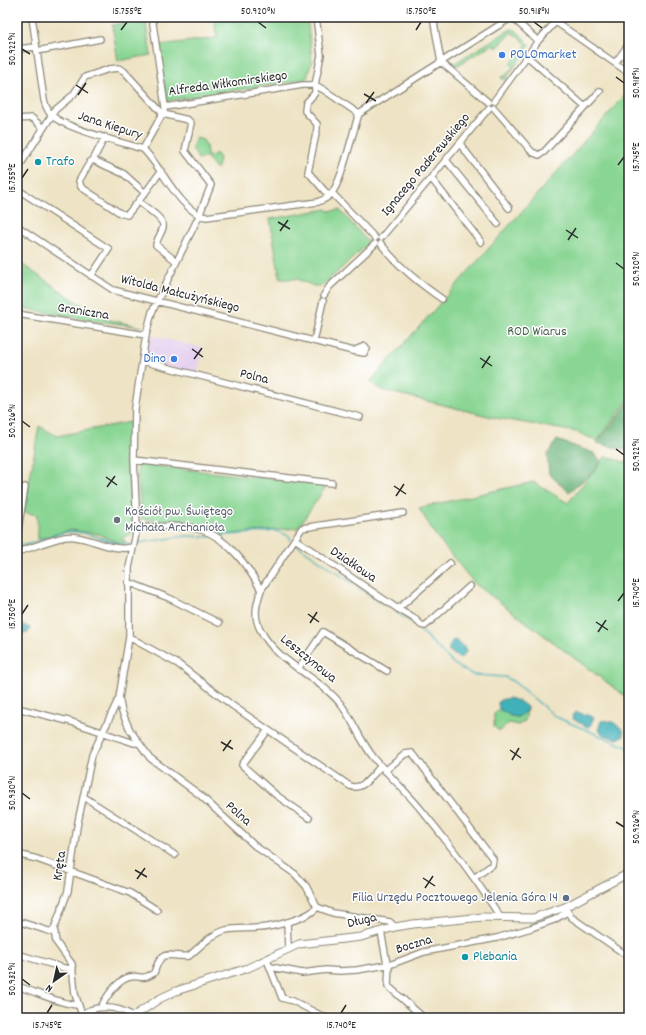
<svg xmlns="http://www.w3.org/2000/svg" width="646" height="1035" viewBox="0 0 646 1035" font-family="Dekko,sans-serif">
	<rect width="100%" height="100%" fill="#fff"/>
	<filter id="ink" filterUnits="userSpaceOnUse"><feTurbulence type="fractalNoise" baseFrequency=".025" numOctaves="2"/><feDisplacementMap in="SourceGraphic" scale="8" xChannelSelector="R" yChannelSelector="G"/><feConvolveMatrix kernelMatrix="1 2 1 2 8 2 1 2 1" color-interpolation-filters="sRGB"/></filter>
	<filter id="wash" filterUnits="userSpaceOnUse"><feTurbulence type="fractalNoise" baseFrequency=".012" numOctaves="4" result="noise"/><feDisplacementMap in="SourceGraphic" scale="16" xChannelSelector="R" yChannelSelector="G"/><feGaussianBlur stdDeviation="0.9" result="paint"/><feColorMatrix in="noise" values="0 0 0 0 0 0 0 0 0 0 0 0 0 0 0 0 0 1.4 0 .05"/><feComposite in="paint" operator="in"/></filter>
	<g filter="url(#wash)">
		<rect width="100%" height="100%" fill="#eee3c4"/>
		<path fill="#e6d2f0" d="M150 335 203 348 197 374 147 361 145 359Z"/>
		<path fill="#89d593" stroke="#5a805f" d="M214 17H307L312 61 307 78 304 80 166 101 159 45 217 38Z
			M145 19 151 55 118 61 112 25Z
			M511 29 516 30 530 45 505 80 501 78 502 76 504 77 513 67 510 64 527 44 511 32 497 48 493 44 453 68 452 66 453 64Z
			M629 91V399L597 441 577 432 496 418 394 393 382 390 370 382Z
			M196 138 203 140 206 146 207 154 212 157 215 153 219 156 218 168 214 167 206 156 201 159H198L192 147Z
			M327 209 328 211 340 210 369 243 322 286H314L297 279H280L270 219Z
			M17 261 92 312 106 319 142 327 88 320 17 307Z
			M130 422V455L125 456 124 463 127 464 133 525 131 534 122 538 126 542H116L98 534 71 530 38 539 37 515 24 512 39 426 57 436Z
			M605 457 629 463V699L474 583 436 536 419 508 533 482 568 503Z
			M137 464 327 485 298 528 219 535 214 528C192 528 165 520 141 519Z
			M499 709 511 716 518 717 527 710 525 721 518 725 509 723 500 731 494 727V714Z"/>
		<path fill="#6eb67d" stroke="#4c7054" d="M629 402V451L597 443Z
			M557 440 594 453 601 461 595 471 569 492 549 474 547 455Z"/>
		<path fill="#41b1b9" stroke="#366e72" d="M24 625 30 628 28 633H17V626Z
			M455 640 466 649V652L460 659 448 650 452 641Z
			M509 698 519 701 527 707V710L518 717 511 716 499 709 498 703 500 700Z
			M576 712 594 717 589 728 573 719 572 715Z
			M601 721C610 719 617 724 623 730L624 736 617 739 604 735 598 730Z"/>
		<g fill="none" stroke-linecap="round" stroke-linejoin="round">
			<path stroke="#41b1b9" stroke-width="1.5" d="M219 536 276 531 289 536 291 540
				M138 543 186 536 211 537
				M294 543 381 603
				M19 546C36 545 52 533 69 532 91 530 109 546 129 544
				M396 612 415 625 453 663 462 669 473 675 505 677 514 682 556 717 629 748
				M571 909 613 885"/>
		</g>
	</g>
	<g filter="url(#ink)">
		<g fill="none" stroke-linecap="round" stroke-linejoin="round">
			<defs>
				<path id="minor" d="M32 17 44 100C46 108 49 114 55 118 72 130 121 142 143 149 162 167 180 212 206 217L318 202C322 200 327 199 331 194 342 182 352 133 359 114L512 17
					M152 17 165 107 303 85H315L321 55 316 17
					M433 17 441 62
					M512 17 538 41
					M556 22 629 73
					M17 49 36 47
					M37 51 100 39
					M528 57 585 107
					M441 62 488 102
					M615 63 629 44
					M494 101 538 41 560 17
					M494 108 532 152 539 155 544 152 600 91
					M17 119 32 118 43 128
					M105 137 93 160 124 174 145 193 161 171
					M460 144 509 208
					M143 149 164 111
					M93 160 90 162 79 181 81 187 120 213 127 215 145 193
					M446 160 498 224
					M17 170 55 110 73 95 85 77 109 69 118 68 124 71 163 114 188 120 191 123 185 151 211 185 199 216 152 312 146 335 135 408 134 460 137 528 129 568V637L119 698 122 712 130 730 150 758 200 795 255 846 295 874 306 886 317 907
					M431 178 481 242
					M17 189 109 249 91 276
					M332 193 375 238
					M329 196 308 172 317 129V124L305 111 306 103 315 93V85L324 90 359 114
					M139 202C145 207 165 219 163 227 162 233 157 238 156 245L176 261
					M17 226 113 290 353 351 364 353 367 349 365 346 353 351
					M381 238 489 108
					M381 244C397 265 420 284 442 299
					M324 295 329 287 375 244
					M17 314 146 335
					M314 341 323 301
					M142 361 360 417
					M134 460 332 483
					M137 528C158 527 182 524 202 530 228 538 249 568 261 590 256 605 253 617 261 631 278 663 316 675 339 702 353 719 360 741 374 758 390 777 408 793 423 812 451 846 477 880 500 917
					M17 536 25 487
					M295 539 398 609 450 563
					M17 552C33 548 61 534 76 537 96 540 113 552 133 547
					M128 582 169 598 219 623
					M261 590 302 528 403 513
					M398 609 415 619 421 625 425 626 470 586
					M129 637 178 664 233 706 350 786C363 791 372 775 381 766
					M298 669 323 632 387 671
					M17 708 72 722 134 743H138
					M268 730 242 765 276 795 309 818
					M385 771 405 754 412 753 414 755 493 859 492 865 474 878
					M84 797 175 855
					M17 854 37 859 130 893 157 910
					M317 907 333 913 390 922 395 927
					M566 909 571 917 629 957
					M17 921 55 933
					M287 922 288 948
					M381 931 387 964
					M17 954 64 968 73 969
					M267 960 282 998 293 1001 326 1018
					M389 964 388 986 424 1018
					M271 967 302 973 326 970 340 971 357 970 392 964 424 952 497 938 531 928 554 920 567 912
					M17 986C37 992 57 1003 77 1005
					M101 1007C107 996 117 980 130 977 142 975 141 981 154 973 163 946 167 958 189 956 201 946 211 934 226 930 237 928 247 929 257 928 270 928 310 918 317 907
					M82 1015 75 994 72 964 56 942 54 929 68 891 77 827 92 755 119 698
					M78 1018C93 1003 117 1006 133 1016"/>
				<path id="tertiary" d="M131 1018 159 999 176 991 248 968 299 944 361 937 395 927 413 924 483 917 533 918 565 907 629 873"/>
			</defs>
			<use href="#minor" stroke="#8c8778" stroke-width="8"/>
			<use href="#tertiary" stroke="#8c8778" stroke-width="9"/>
			<use href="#minor" stroke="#fff" stroke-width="5.5"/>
			<use href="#tertiary" stroke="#fff" stroke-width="7"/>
		</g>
	</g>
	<path fill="none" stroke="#2b2b2b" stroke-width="1.5" d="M258 22 266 28M534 22 542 28M121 30 127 22M416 30 421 22M22 49 30 54M616 77 624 83M76 85 88 93M364 94 376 101M78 95 86 83M366 103 374 92M618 165 624 157M22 178 28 169M278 222 290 229M566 230 578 238M280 231 288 220M568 240 576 228M616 263 624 269M192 349 203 357M480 358 492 366M194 359 202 348M482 368 490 356M22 421 30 427M616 449 624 455M106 477 117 485M394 486 406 494M107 487 115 476M396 496 404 484M618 601 624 593M22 614 28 605M308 614 319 622M596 622 608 630M310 623 317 612M598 632 606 620M221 742 233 749M510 750 521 758M223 751 231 740M512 760 519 748M22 793 30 799M616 822 624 827M135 870 147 877M423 878 435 886M137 879 145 868M425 888 433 876M22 979 30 985M47 1013 52 1005M341 1013 346 1005"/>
	<g fill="#3f7fe0" stroke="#fff" stroke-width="1.5">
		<circle cx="502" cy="55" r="4"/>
		<circle cx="174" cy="359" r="4"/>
	</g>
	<g fill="#0f9aa8" stroke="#fff" stroke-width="1.5">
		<circle cx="38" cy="162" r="4"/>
		<circle cx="465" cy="957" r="4"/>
	</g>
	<circle fill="#6b7280" stroke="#fff" stroke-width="1.5" cx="117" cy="520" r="4"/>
	<circle fill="#5c6f8a" stroke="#fff" stroke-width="1.5" cx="566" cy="898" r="4"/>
	<g text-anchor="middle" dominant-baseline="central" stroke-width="3" stroke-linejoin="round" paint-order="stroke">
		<g font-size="14" fill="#366cbe" stroke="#fff" text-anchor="start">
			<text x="510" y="55">POLOmarket</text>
			<text x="166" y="359" text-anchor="end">Dino</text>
		</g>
		<g font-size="14" fill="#2b2b2b" stroke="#fff">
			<text transform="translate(228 84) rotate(-8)">Alfreda Wiłkomirskiego</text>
			<text transform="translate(110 126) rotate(18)">Jana Kiepury</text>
			<text transform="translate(426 165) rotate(-50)">Ignacego Paderewskiego</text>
			<text transform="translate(180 294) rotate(14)">Witolda Małcużyńskiego</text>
			<text transform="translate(83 312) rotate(9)">Graniczna</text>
			<text transform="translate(254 377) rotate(14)">Polna</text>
			<text transform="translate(353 565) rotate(34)">Działkowa</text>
			<text transform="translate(308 659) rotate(39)">Leszczynowa</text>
			<text transform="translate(238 814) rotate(42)">Polna</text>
			<text transform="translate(60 866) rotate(-81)">Kręta</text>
			<text transform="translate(362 921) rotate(-13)">Długa</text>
			<text transform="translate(414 945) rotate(-17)">Boczna</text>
		</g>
		<g font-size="14" fill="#0d838f" stroke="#fff" text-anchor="start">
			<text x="46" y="162">Trafo</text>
			<text x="473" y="957">Plebania</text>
		</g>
		<g font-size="14" fill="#475e4a" stroke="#fff">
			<text x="537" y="332">ROD Wiarus</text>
		</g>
		<g font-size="14" fill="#5b616d" stroke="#fff" text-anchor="start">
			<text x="125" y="512">Kościół pw. Świętego<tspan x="125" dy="16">Michała Archanioła</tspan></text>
		</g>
		<g font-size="14" fill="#4e5e75" stroke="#fff" text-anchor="end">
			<text x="558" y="898">Filia Urzędu Pocztowego Jelenia Góra 14</text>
		</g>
	</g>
	<rect width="646" height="1035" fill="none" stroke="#fff" stroke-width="44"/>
	<g transform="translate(54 981) rotate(214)" stroke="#ffffff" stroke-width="3" paint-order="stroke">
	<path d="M0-3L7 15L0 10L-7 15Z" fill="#2b2b2b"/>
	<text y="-6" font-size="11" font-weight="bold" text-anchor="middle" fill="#2b2b2b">N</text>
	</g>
	<rect x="22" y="22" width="602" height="991" fill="none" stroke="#2b2b2b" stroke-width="1.5"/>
	<g font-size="10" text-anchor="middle" fill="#2b2b2b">
		<text x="127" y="14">15.755°E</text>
		<text x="258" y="14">50.920°N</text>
		<text x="421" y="14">15.750°E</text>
		<text x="534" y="14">50.918°N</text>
		<text transform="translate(11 49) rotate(-90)" y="4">50.922°N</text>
		<text transform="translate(635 83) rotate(-90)" y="4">50.918°N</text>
		<text transform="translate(635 157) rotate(-90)" y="4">15.745°E</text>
		<text transform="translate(11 178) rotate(-90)" y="4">15.755°E</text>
		<text transform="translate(635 269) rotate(-90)" y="4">50.920°N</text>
		<text transform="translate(11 421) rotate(-90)" y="4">50.926°N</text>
		<text transform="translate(635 455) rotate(-90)" y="4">50.922°N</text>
		<text transform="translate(635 593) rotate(-90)" y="4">15.740°E</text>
		<text transform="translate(11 614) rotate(-90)" y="4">15.750°E</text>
		<text transform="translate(11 793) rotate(-90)" y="4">50.930°N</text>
		<text transform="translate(635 827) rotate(-90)" y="4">50.926°N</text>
		<text transform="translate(11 979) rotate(-90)" y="4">50.932°N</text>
		<text x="47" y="1028">15.745°E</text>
		<text x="341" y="1028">15.740°E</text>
	</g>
</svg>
